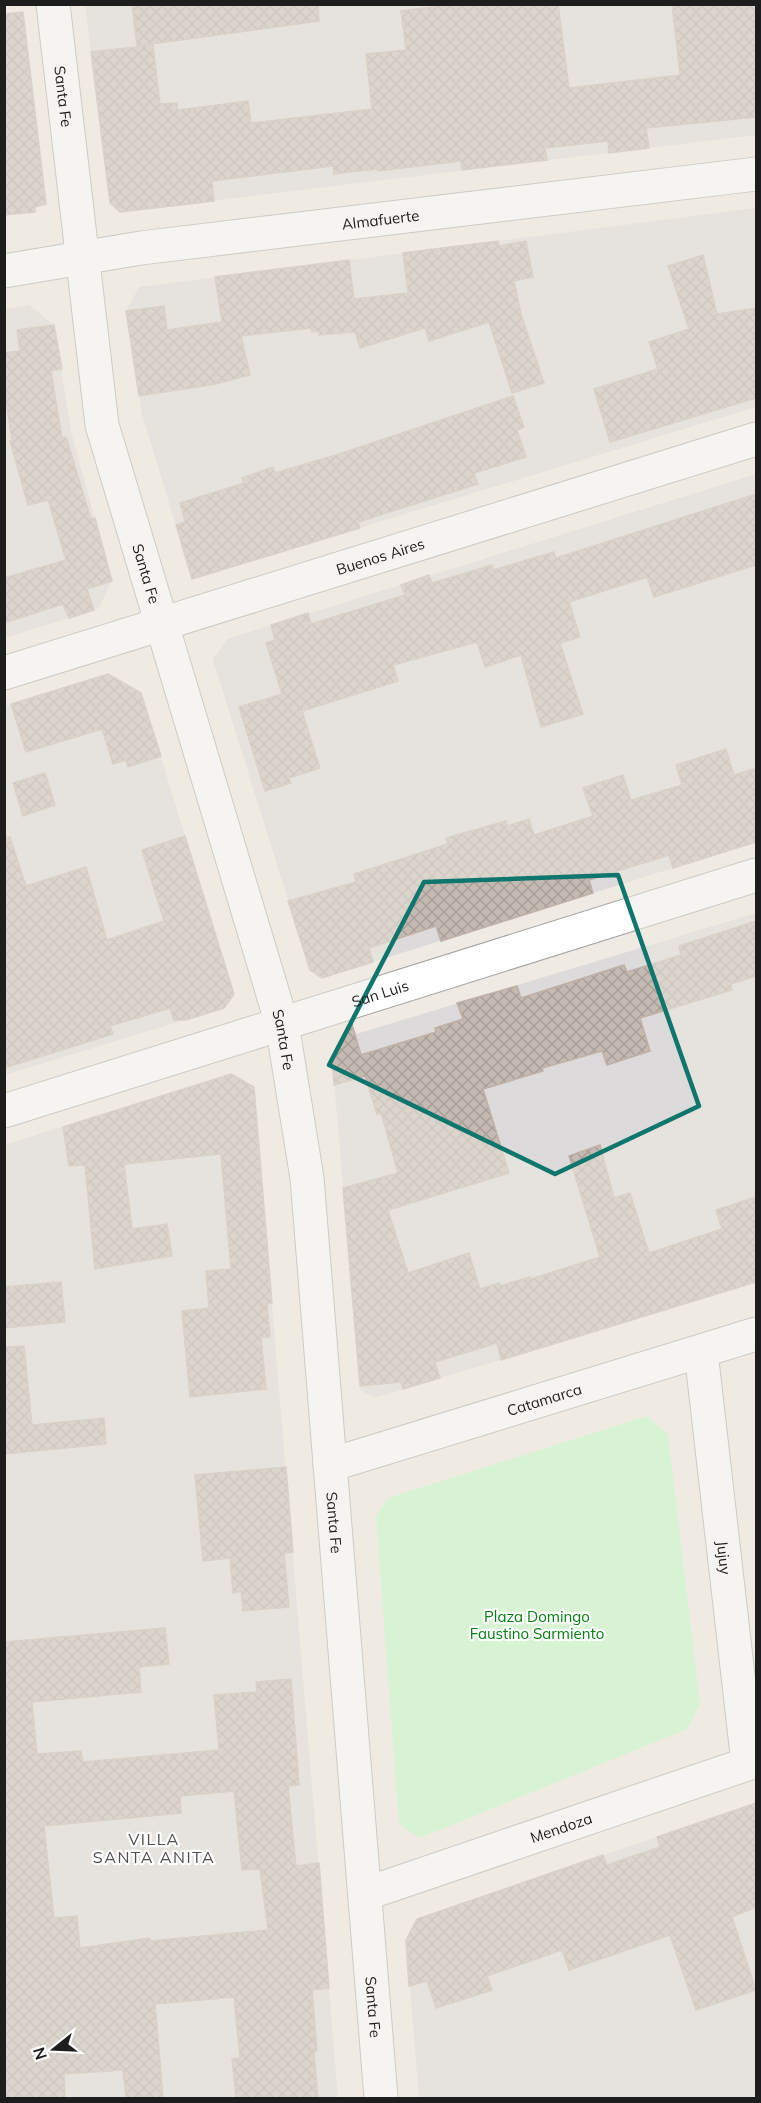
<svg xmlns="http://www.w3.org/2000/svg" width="761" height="2103" viewBox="0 0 761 2103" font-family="Mulish,sans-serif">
	<defs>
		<pattern id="building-cross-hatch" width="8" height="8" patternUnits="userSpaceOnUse" patternTransform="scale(1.5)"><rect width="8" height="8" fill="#c4bab2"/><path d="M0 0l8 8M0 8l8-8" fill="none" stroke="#a89f99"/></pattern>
	</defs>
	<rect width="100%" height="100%" fill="#efebe3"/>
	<path fill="#dcdada" d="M85 5H756V135L120 212 110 203Z
		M756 208V407L192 579 142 414 126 311 139 287Z
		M29 305 54 325 72 435 112 581 98 609 5 638V309Z
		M756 474V842L322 978 310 970 213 660 227 639Z
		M108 674 141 693 234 994 224 1008 5 1075V706Z
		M756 913V1282L375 1398 360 1390 332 1057 343 1038Z
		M230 1074 254 1087 338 2098H5L4 1145Z
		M756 1803V2098H419L406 1940 417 1919Z"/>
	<path fill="#bdfcc2" d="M647 1416 668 1435 700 1704 687 1729 420 1838 399 1824 376 1516 388 1498Z"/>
	<path fill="url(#building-cross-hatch)" stroke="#c1b1a5" stroke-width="1.5" fill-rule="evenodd" d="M132 4H318L319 21 137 46Z
		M454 4H558L569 88 680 75 672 4H756V117L646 128 649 148 609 153 608 141 545 148 547 160 462 170 461 161 378 171 377 169 334 174 333 166 212 181 214 201 120 212 110 203 91 52 153 45 160 104 177 103 178 110 248 101 251 123 372 109 366 54 406 50 401 11Z
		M23 12 46 204 35 207V212L4 215V14Z
		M498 241 499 246 526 241 533 277 514 281 521 314 544 383 512 393 489 322 429 341 425 328 360 348 355 332 319 335V331L312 332 311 328 241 336 250 375 216 384 139 396 126 311 164 306 167 330 222 322 215 277 349 260 354 299 408 293 403 253Z
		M703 255 717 314 756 308V398L610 442 594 389 658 369 649 342 689 329 668 266Z
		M54 325 62 369 51 371 62 438 66 437 91 519 95 518 112 581 87 589 94 610 69 618 63 604 4 623V578L66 560 48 500 28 505 10 441 12 440 4 390V353L20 351 17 330Z
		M513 396 524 427 517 430 526 457 474 473 478 484 358 522 360 528 192 579 176 525 185 522 180 503 244 483 242 478 273 467 275 473 336 455Z
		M756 494V565L654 597 647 577 569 602 580 637 560 643 583 714 541 727 521 655 485 667 477 642 393 665 398 681 302 711 320 768 289 778 291 783 265 791 239 707 282 694 266 643 275 640 271 625 308 613 311 624 405 595 401 585 429 575 432 583 492 565 493 570 554 552 556 558Z
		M108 674 141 693 161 756 128 767 126 760 113 764 102 729 26 752 11 704Z
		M726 749 734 775 756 768V842L673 868 669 855 589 880 593 893 441 941 436 926 369 948 373 962 322 978 310 970 288 901 356 882 354 874 448 844 446 838 506 821 507 826 529 819 534 835 593 816 583 788 623 775 631 800 682 785 676 765Z
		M45 773 55 805 23 816 13 783Z
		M185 836 234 994 224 1008 186 1020H174L170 1008 110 1026 113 1034 4 1068V838L10 837 26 886 86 867 107 940 164 921 142 850Z
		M756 921V976L731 984 732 990 640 1018 650 1051 607 1065 602 1051 542 1068 543 1071 483 1089 509 1173 388 1210 408 1273 469 1253 480 1289 499 1283 500 1286 530 1277 531 1279 600 1257 569 1156 600 1145 614 1198 630 1193 649 1253 722 1229 716 1210 756 1197V1282L501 1360 497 1343 435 1362 440 1378 403 1389 401 1382 360 1386 343 1188 398 1173 381 1113 377 1114 365 1076 334 1085 332 1057 352 1024 361 1055 436 1032 435 1028 463 1019 457 1003 517 986 521 998 624 965 627 972 681 955 679 946Z
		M231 1074 254 1087 272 1303H267L270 1337H261L266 1389 190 1397 182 1311 209 1308 206 1271 231 1269 221 1154 124 1164 132 1229 167 1224 172 1256 95 1269 85 1165 69 1166 63 1127Z
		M61 1282 65 1322 4 1328V1287Z
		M24 1346 32 1425 104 1418 106 1444 4 1454V1347Z
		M286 1467 293 1552 284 1553 289 1607 243 1611 241 1591 233 1593 230 1558 203 1561 195 1475Z
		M165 1628 169 1664 139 1667 141 1692 32 1702 37 1754 81 1751 83 1762 219 1750 214 1695 257 1692 256 1682 291 1679 299 1785 288 1786 296 1866 319 1863 329 1988 312 1990 317 2051 314 2052 318 2098H236L232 2059 240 2058 234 1997 155 2004 163 2098H126L123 2070 64 2074 65 2098H4V1642ZM234 1791 242 1870 260 1869 268 1930 150 1941 149 1938 80 1948 77 1916 54 1918 44 1826 181 1813 180 1796Z
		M756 1803V1907L732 1917 756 1990 696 2010 670 1935 569 1970 562 1950 487 1976 492 1990 436 2008 427 1981 409 1986 406 1940 417 1919 603 1855 607 1865 660 1847 657 1837Z"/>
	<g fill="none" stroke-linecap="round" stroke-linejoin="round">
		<defs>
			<g id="minor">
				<path id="s1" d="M53 4 102 425 282 1024 307 1178 381 2098"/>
				<path id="s2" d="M4 271 141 248 756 174"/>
				<path id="s3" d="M4 673 756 439"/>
				<path id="s4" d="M4 1111 756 875"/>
				<path id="s5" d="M701 1352 748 1763"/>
				<path id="s6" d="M330 1465 756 1334"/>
				<path id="s7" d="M365 1894 756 1761"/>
			</g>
		</defs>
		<use href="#minor" stroke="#a4a4a4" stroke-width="35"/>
		<use href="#minor" stroke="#fff" stroke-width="33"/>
	</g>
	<path d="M0 0H761V2103H0ZM618 875 699 1106 555 1174 329 1065 424 882Z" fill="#efebe3" fill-opacity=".55" fill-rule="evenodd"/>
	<path fill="none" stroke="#0f766e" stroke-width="4.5" stroke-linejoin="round" d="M618 875 699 1106 555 1174 329 1065 424 882Z"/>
	<g text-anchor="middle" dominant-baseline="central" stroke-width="4.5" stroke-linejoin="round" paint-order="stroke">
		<g font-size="15" fill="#1d1d1d" stroke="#fff">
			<text stroke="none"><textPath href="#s1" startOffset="93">Santa Fe</textPath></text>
			<text stroke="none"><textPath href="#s2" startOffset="380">Almafuerte</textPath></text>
			<text stroke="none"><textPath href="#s3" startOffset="394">Buenos Aires</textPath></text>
			<text stroke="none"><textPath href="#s1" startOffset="579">Santa Fe</textPath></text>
			<text stroke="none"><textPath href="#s4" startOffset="394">San Luis</textPath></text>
			<text stroke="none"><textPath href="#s1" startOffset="1065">Santa Fe</textPath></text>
			<text stroke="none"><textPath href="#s6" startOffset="224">Catamarca</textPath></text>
			<text stroke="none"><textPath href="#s1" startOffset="1551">Santa Fe</textPath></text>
			<text stroke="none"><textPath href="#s5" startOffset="207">Jujuy</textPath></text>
			<text stroke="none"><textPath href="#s7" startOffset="207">Mendoza</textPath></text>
			<text stroke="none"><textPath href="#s1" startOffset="2037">Santa Fe</textPath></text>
		</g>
		<g font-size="15" fill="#068011" stroke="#fff">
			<text x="537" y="1616">Plaza Domingo<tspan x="537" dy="17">Faustino Sarmiento</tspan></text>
		</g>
		<g font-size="16" letter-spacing="1.5" fill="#505050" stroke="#fff">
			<text x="154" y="1839">VILLA<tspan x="154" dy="18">SANTA ANITA</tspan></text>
		</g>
	</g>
	<rect width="761" height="2103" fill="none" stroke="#1d1d1d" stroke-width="12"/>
	<g transform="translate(54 2049) rotate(252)" stroke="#ffffff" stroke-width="4.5" paint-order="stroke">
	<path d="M0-4.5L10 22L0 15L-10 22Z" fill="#1d1d1d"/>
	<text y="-9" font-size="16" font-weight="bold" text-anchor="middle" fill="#1d1d1d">N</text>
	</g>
</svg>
